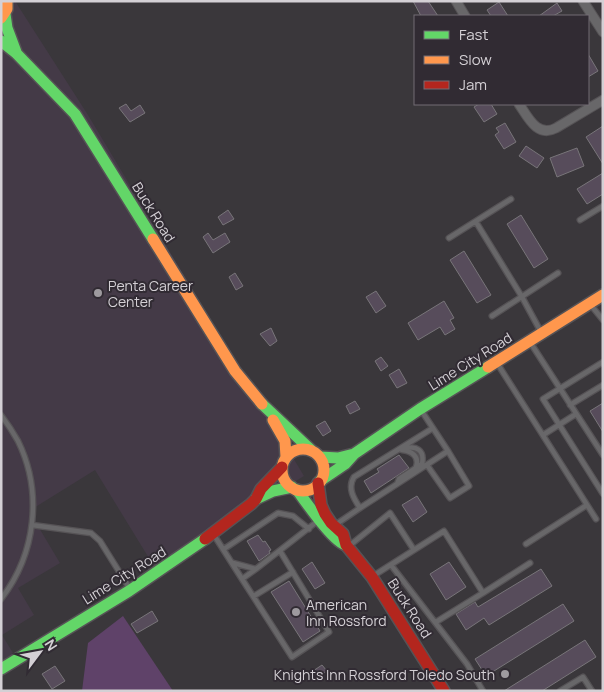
<svg xmlns="http://www.w3.org/2000/svg" width="604" height="692" viewBox="0 0 604 692" font-family="Manrope,sans-serif">
	<rect width="100%" height="100%" fill="#3a373b"/>
	<path fill="#443a47" d="M1 1H15L88 115 304 476 155 568 95 470 29 511 60 563 18 588 34 615 2 635 18 661 1 671Z"/>
	<path fill="#5f4269" d="M123 616 173 691H82L88 643Z"/>
	<path fill="#574c5b" stroke="#787579" d="M413 1H428L438 16H421Z
		M499 2 508 16H491L487 10Z
		M557 3 562 11 553 16H539Z
		M588 54 598 71 588 77Z
		M126 104 131 111 140 105 145 113 130 122 119 108Z
		M479 104H491L497 114 484 122 474 107Z
		M505 123 516 142 504 149 495 135 499 132 496 128Z
		M603 126V164L586 137Z
		M526 146 544 158 537 168 519 156Z
		M577 148 584 166 557 177 550 158Z
		M603 173V194L587 204 577 189Z
		M228 210 234 219 223 225 218 217Z
		M521 215 548 259 534 268 507 224Z
		M208 233 213 240 225 233 230 242 213 253 203 237Z
		M464 251 491 295 477 303 450 260Z
		M235 273 243 286 236 290 229 277Z
		M376 291 386 306 376 313 366 297Z
		M444 301 454 318 450 320 455 329 445 335 440 327 418 340 408 323Z
		M271 328 277 341 270 346 260 334Z
		M381 357 388 366 381 371 375 361Z
		M399 369 407 383 397 388 389 375Z
		M355 401 360 409 350 414 346 406Z
		M603 403V432L590 411Z
		M325 421 331 431 323 436 316 426Z
		M399 455 409 468 371 493 364 481 379 472 377 469Z
		M417 496 427 512 413 522 402 505Z
		M258 535 263 542 265 541 271 550 269 551 270 553 259 561 247 541Z
		M312 562 325 583 315 589 302 569Z
		M449 562 466 587 446 600 430 574Z
		M541 569 552 586 489 625 484 618 466 630 456 614 475 602 478 607Z
		M289 581 320 631 303 642 271 592Z
		M563 604 574 621 486 676 475 659Z
		M152 611 158 621 137 633 131 624Z
		M585 640 596 657 542 691H504Z
		M322 665 327 671 317 677 313 671Z
		M55 666 65 681 52 689 42 674Z"/>
	<g fill="none" stroke-linecap="round" stroke-linejoin="round">
		<defs>
			<path id="lane" d="M580 220 603 206
				M476 222 522 297 541 332
				M449 238 511 199
				M590 304 603 320
				M492 316 558 273
				M530 342 603 455
				M603 362 543 399 603 494
				M497 363 596 519
				M570 405 603 385
				M421 410 448 451 360 508C354 499 347 488 354 477L433 428
				M1 415C7 423 13 432 18 441 43 492 36 554 1 599
				M543 435 576 414
				M402 450C411 451 420 456 416 467
				M427 465 450 498 469 486 448 451
				M397 484 399 479 422 464C425 450 416 445 404 449
				M32 525 91 533 100 541 130 589
				M335 525 360 508
				M214 535 242 579 256 569
				M526 544 587 505
				M349 546 390 513 414 550
				M224 549 278 513 293 516 309 529
				M233 563 256 569 319 520
				M391 565 467 664 483 691
				M373 576 444 531 483 593 530 563
				M242 579 292 657 329 632 280 551
				M254 596 293 572
				M436 622 483 593
				M560 691 583 677 592 691"/>
			<path id="street" d="M456 1 465 16
				M583 1 603 32
				M519 104C528 117 537 138 556 128L603 100"/>
			<path id="fast" d="M5 14 7 28 16 52
				M1 41 16 53 75 114 153 239
				M262 404 311 450
				M320 457 338 458 354 454
				M320 481 345 464 354 454 420 409 488 367
				M297 490C306 502 334 543 346 545
				M256 499 273 491 292 487
				M1 669 129 591 205 539"/>
			<path id="slow" d="M1 18 7 9V1
				M153 239 235 371 262 404
				M488 367 603 295
				M273 420 285 441 286 457
				M282 470a21 21 0 1 1 42 0a21 21 0 1 1-42 0Z"/>
			<path id="jam" d="M318 483 321 505 325 514 331 523 343 534 346 545 372 577 444 691
				M205 539 251 504 256 499 261 489 282 467"/>
		</defs>
		<use href="#lane" stroke="#565356" stroke-width="7"/>
		<use href="#street" stroke="#565356" stroke-width="11"/>
		<use href="#fast" stroke="#565356" stroke-width="14"/>
		<use href="#slow" stroke="#565356" stroke-width="14"/>
		<use href="#jam" stroke="#565356" stroke-width="14"/>
		<use href="#lane" stroke="#686769" stroke-width="4.5"/>
		<use href="#street" stroke="#686769" stroke-width="9"/>
		<use href="#fast" stroke="#63d668" stroke-width="11"/>
		<use href="#slow" stroke="#ff974d" stroke-width="11"/>
		<use href="#jam" stroke="#b3261e" stroke-width="11"/>
	</g>
	<g fill="#9e9a9f" stroke="#312b33" stroke-width="2">
		<circle cx="98" cy="293" r="5"/>
		<circle cx="296" cy="612" r="5"/>
		<circle cx="505" cy="674" r="5"/>
	</g>
	<g text-anchor="middle" dominant-baseline="central" stroke-width="4" stroke-linejoin="round" paint-order="stroke">
		<g font-size="14" fill="#d4d0d5" stroke="#312b33">
			<text transform="translate(154 212) rotate(58)">Buck Road</text>
			<text transform="translate(470 361) rotate(-32)">Lime City Road</text>
			<text transform="translate(124 575) rotate(-32)">Lime City Road</text>
			<text transform="translate(410 608) rotate(57)">Buck Road</text>
		</g>
		<g font-size="14" fill="#d4d0d5" stroke="#312b33" text-anchor="start">
			<text x="108" y="285">Penta Career<tspan x="108" dy="16">Center</tspan></text>
			<text x="306" y="604">American<tspan x="306" dy="16">Inn Rossford</tspan></text>
			<text x="495" y="674" text-anchor="end">Knights Inn Rossford Toledo South</text>
		</g>
	</g>
	<rect width="604" height="692" fill="none" stroke="#d4d0d5" stroke-width="5"/>
	<rect x="414" y="15" width="175" height="90" fill="#312b33" stroke="#726d74"/>
	<rect x="424" y="31" width="25" height="8" fill="#63d668" stroke="#726d74"/>
	<text x="459" y="40" font-size="15" fill="#d4d0d5">Fast</text>
	<rect x="424" y="56" width="25" height="8" fill="#ff974d" stroke="#726d74"/>
	<text x="459" y="65" font-size="15" fill="#d4d0d5">Slow</text>
	<rect x="424" y="81" width="25" height="8" fill="#b3261e" stroke="#726d74"/>
	<text x="459" y="90" font-size="15" fill="#d4d0d5">Jam</text>
	<g transform="translate(40 652) rotate(58)" stroke="#312b33" stroke-width="4" paint-order="stroke">
	<path d="M0-4L9 19L0 12L-9 19Z" fill="#d4d0d5"/>
	<text y="-8" font-size="14" font-weight="bold" text-anchor="middle" fill="#d4d0d5">N</text>
	</g>
</svg>
